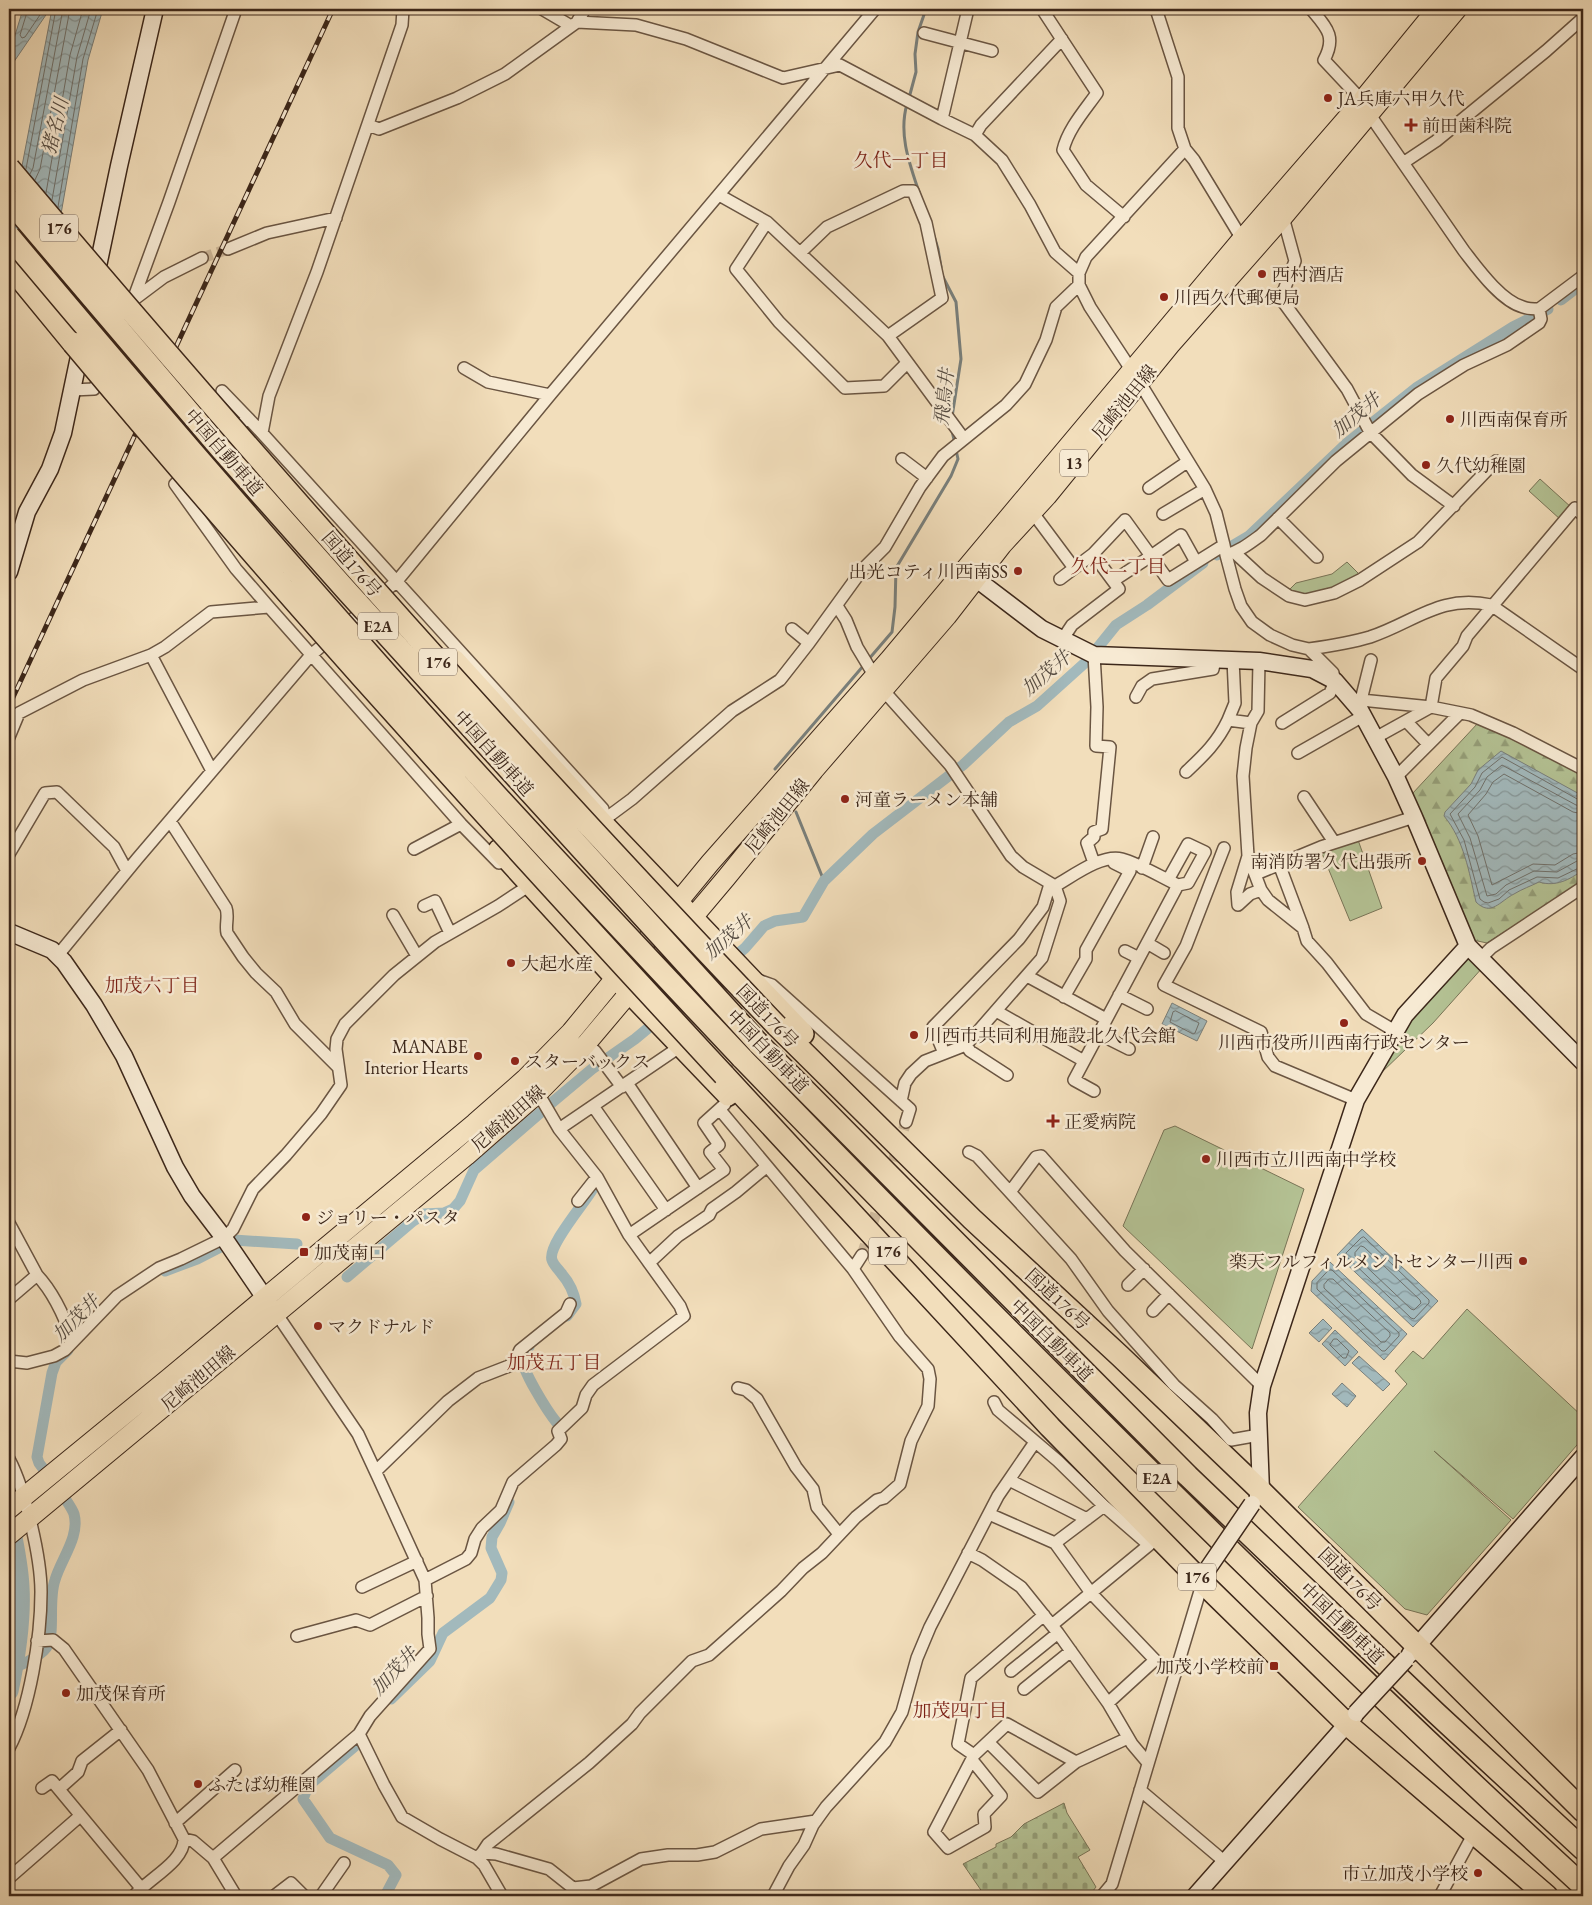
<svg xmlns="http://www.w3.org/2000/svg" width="1592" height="1905" viewBox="0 0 1592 1905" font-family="'EB Garamond','Noto Serif JP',serif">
	<defs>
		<pattern id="forest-firs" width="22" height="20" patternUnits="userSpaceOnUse" patternTransform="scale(1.25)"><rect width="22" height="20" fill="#b4c294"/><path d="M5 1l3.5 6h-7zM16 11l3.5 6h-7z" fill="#949e78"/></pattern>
		<pattern id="cemetery-stones" width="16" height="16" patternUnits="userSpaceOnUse" patternTransform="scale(1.25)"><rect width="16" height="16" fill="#b4c294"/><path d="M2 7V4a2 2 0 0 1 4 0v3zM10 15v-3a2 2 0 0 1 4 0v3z" fill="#949e78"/></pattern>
		<pattern id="water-waves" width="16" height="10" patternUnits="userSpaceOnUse" patternTransform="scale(1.25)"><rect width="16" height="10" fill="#a2b9bc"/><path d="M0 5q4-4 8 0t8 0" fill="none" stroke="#859698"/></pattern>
	</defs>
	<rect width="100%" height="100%" fill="#f2debb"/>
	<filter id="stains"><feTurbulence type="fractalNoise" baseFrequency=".004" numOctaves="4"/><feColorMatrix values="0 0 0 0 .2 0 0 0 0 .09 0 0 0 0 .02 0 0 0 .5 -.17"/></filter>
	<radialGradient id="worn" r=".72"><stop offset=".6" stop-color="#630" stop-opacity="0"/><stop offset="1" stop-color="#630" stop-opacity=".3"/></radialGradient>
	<path fill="#b4c294" stroke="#787457" d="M1540 479 1572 508 1561 520 1529 491Z
		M1347 562 1360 575C1339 585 1311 606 1289 590L1296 583 1332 574Z
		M1357 837 1382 908 1350 921 1321 851Z
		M1468 952 1483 967 1433 1023 1380 1074 1407 1017Z
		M1175 1126 1304 1189 1252 1349 1123 1226 1164 1130Z
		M1467 1309 1583 1417V1438L1513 1519 1434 1451 1511 1520 1427 1615 1405 1609 1298 1507 1407 1384 1395 1371 1413 1351 1423 1359Z"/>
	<path fill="url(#forest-firs)" stroke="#787457" d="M1478 723 1512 736 1583 775V881L1487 943 1473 940 1412 794Z"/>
	<path fill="url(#cemetery-stones)" stroke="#787457" d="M1064 1803 1067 1813 1090 1850 1078 1857 1096 1887 1089 1896H985L963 1864 996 1847V1844L1011 1837 1024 1824Z"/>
	<path fill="url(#water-waves)" stroke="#797f7b" d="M23 9H50L9 69V55Z
		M52 9H103L88 60 61 214 9 280V187L22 166Z
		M1501 751 1583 796V870C1569 880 1556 887 1539 882 1531 886 1522 889 1514 894 1500 901 1491 917 1476 902 1469 872 1464 840 1444 816L1445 812 1471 784 1478 770Z
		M1172 1003 1207 1021 1197 1041 1162 1024Z
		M1362 1229 1438 1301 1413 1327 1337 1255Z
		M1330 1262 1407 1334 1384 1360 1311 1291 1312 1281Z
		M1323 1319 1332 1328 1319 1342 1309 1333Z
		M1335 1330 1358 1352 1345 1366 1322 1344Z
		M1359 1356 1390 1384 1383 1391 1352 1363Z
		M1342 1383 1356 1396 1347 1407 1332 1394Z"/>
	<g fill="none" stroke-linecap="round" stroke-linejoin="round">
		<path stroke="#6f706b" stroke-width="1" d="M28 9 20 35 22 38 25 37 44 9
			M26 169 56 9
			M30 174 33 168 63 9
			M35 180 40 169 70 9
			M46 193 70 55 83 9
			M52 200 77 57 91 9
			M58 207 83 59 98 9
			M1583 800H1579L1502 757 1482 773 1475 787 1450 814 1464 840 1480 899 1484 902 1488 903 1499 899 1509 890 1537 877 1558 878 1583 866
			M1583 807 1576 805 1502 765 1487 777 1480 790 1458 814 1470 838 1487 896 1496 894 1506 885 1534 871 1557 872 1577 861 1583 860
			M1583 814 1573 812 1504 774 1493 782 1486 794 1468 815 1478 836 1492 885 1533 864 1555 865 1573 854 1583 852
			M1176 1011 1199 1023 1195 1033 1193 1034 1170 1022 1173 1012Z
			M1364 1237 1429 1300V1303L1414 1319 1411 1318 1346 1256V1253L1361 1238Z
			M1361 1246 1364 1247 1420 1300 1421 1303 1414 1310 1411 1309 1355 1256V1253Z
			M1329 1270H1332L1399 1333V1336L1385 1351H1382L1317 1289V1283Z
			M1329 1279H1333L1390 1333V1336L1385 1342H1381L1324 1288V1285Z
			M1334 1339H1337L1349 1351 1346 1358H1343L1330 1345Z"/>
		<path stroke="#797f7b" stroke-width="3" d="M909 98 916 72 915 54 918 32 926 9
			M907 104C898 135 910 165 920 195
			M934 236 938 249 941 267
			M942 275 956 302 961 359 952 417
			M952 431 955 444
			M868 660 892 632 895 607 896 568 951 476 958 459 956 450
			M775 769 864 665
			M796 812 824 881"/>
		<path stroke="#a2b9bc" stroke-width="11" d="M1561 300 1583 283
			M1217 555 1249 536 1347 443 1416 388 1513 327 1548 309
			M549 1105 592 1069 635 1039 745 948 764 926 775 921 803 917 824 881 873 834 963 765 1009 722 1037 706 1087 661 1116 625 1147 605 1203 563
			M165 1271 197 1259 234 1240 297 1244
			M347 1277 413 1221 424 1214 444 1213 453 1209 460 1201 474 1170 540 1113
			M567 1316 576 1304C574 1292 569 1282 561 1273 558 1269 553 1264 552 1260 547 1246 584 1204 592 1190
			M529 1347C526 1350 523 1352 522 1356 520 1368 548 1412 557 1423
			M14 1667C23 1665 44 1654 48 1645 55 1630 48 1600 55 1580 61 1559 80 1537 74 1514 71 1504 47 1474 39 1463L37 1457 52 1373 56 1362 68 1350
			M391 1699 430 1661 443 1633 490 1598 501 1580 502 1573 491 1548 492 1537 500 1523 509 1502
			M355 1746 308 1786 303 1799 330 1838 388 1865 396 1875 385 1896"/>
		<path stroke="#a2b9bc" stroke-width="19" d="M9 1518C14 1541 19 1564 20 1587 22 1621 16 1658 9 1691"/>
		<path stroke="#ceb99b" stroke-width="11" stroke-dasharray="11 5.5" stroke-linecap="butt" d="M202 258 228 249
			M862 1255 906 1122"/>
		<defs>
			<path id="street" d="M403 9 402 25 317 272 269 396 262 433 603 809 602 818
				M542 9 571 26
				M1042 9 1097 93C1085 110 1068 129 1063 150L1086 185 1124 217
				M1156 9 1178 77V128L1185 149 1194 160 1242 239
				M1311 9C1326 27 1337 36 1324 60L1354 92 1464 251C1478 269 1501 301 1523 307 1528 309 1534 309 1539 309
				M577 22 585 9
				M924 33 992 51
				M942 119 968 9
				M368 125 379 129 457 98 505 74 577 22 636 25 686 39 783 78 840 65 942 119 975 135 1002 160 1030 205 1055 252 1079 273V285L1090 307 1132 371
				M975 135 981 125 1062 39
				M1403 163 1436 141 1546 51 1583 18
				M719 195 767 222 888 336 964 439
				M1283 217 1295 261 1284 290V303L1347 389 1370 432 1412 475 1454 506
				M767 222 736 269 779 322 845 388 884 386 907 363
				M228 249 267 233 336 218
				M800 253 827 227 903 191H913L926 223 942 298 888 336
				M1079 273 1086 257 1185 149
				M136 298 164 277 202 258
				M129 311 169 202 236 9
				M464 368 488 382 550 395
				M1140 383 1205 489 1216 513 1224 545
				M72 390 94 389 101 374
				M222 391 248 418
				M262 433 248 418 175 484 236 569 269 607 461 824 499 863
				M902 459 927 478
				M1149 488 1187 462
				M1033 513 1074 568
				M1163 514 1205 489
				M1278 518 1317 557
				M1235 553 1262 578 1289 596 1305 600 1334 593 1360 580 1418 542 1496 461
				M1226 555 1235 589 1241 606 1252 622 1270 635 1292 645 1309 649 1333 673 1335 681 1330 693 1282 723
				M1196 562 1181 535 1151 556 1168 580 1224 545 1226 555C1240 551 1250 543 1261 535L1336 461 1418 394 1464 365 1507 345 1539 323 1541 319 1539 309 1583 276
				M1060 579 1093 554
				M837 606 846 620 857 647 883 690 950 765 1011 856 1023 867 1055 886C1073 876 1101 854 1122 859 1138 863 1163 878 1178 885L1074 1080 1094 1091
				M792 629 809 643
				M1062 640 1072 625 1119 589 1113 581 1151 556 1125 520 1093 554 1113 581
				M1309 649C1330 646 1350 643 1370 637 1415 622 1440 594 1491 605L1583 669
				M151 655 212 771
				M1094 655 1097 707 1096 746 1110 747 1102 829 1094 832V837L1087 843 1094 863
				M1136 697 1142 686 1152 679 1213 669 1215 660
				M1361 700 1371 660
				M1360 710 1361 700 1431 707 1436 678 1463 646 1467 636 1575 508 1583 515
				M1228 720 1235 703 1233 660
				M1406 721 1428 744
				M9 737 19 713 83 680 151 655 165 647 211 612 269 607
				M1375 738 1431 707 1471 715 1513 733 1583 769
				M1298 753 1363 716
				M1186 772C1204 755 1217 743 1228 720L1251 723
				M1396 777 1460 713
				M1304 797 1334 842
				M170 821 226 908C229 916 225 925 227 933L243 957 256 973 276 992 295 1024 337 1066
				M601 822 632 799 732 711 780 680 809 643 862 570 885 547 920 487 943 456 1006 405 1025 384 1046 340 1056 307 1079 285
				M1224 848 1186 946 1164 985 1261 1032 1268 1057 1275 1066 1356 1100
				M414 849 461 824
				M9 854 45 793 57 792 114 847 127 871
				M1248 856 1261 890 1250 894 1238 905 1237 892 1248 856 1243 776 1246 748 1251 723 1258 711 1259 661
				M1279 864 1303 928
				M1142 868 1153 837
				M1256 874 1321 847 1414 817
				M1168 880 1188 844 1205 852 1188 883 1178 885
				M1261 890 1268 900 1303 928 1307 941 1327 963 1366 1014 1395 1031
				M424 906 435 901 450 933
				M393 915 417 956
				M1147 943 1164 953
				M1125 951 1139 958
				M58 955 137 859 311 655 397 581 550 395 875 9
				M1481 958 1491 948 1583 887
				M1027 976 1106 1019
				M755 979 772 985 910 1109 906 1122
				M1119 995 1147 1009
				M1064 997 1086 959V950L1130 871 1114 863
				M996 1011 1084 1061
				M1099 1034 1129 1049
				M586 1044 595 1051 622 1087
				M966 1045 970 1051 1007 1075
				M944 1053 933 1027 1019 939 1043 907 1050 884
				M627 1083 698 1188
				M901 1101 905 1083 911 1074 925 1061 966 1045 1042 958 1060 901 1055 886
				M593 1106 666 1210
				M559 1129 681 1046
				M969 1152 977 1156 1071 1259 1108 1311 1174 1385 1212 1419 1231 1440 1259 1435
				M1010 1192 1036 1157 1041 1156 1125 1251 1262 1386
				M578 1201 597 1177
				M9 1223 37 1275 9 1299
				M629 1235 724 1170 710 1152 719 1145 704 1123 725 1104
				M649 1263 678 1236 709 1215 712 1209 736 1192 766 1167
				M853 1269 862 1255
				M37 1275C54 1293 65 1318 73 1341
				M1128 1285 1144 1269
				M1153 1311 1169 1294
				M276 1313 358 1434 378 1477 425 1580 428 1618V1634L430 1649 370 1716 359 1734 384 1785 402 1817 440 1839 477 1858 484 1865 502 1896
				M9 1361 27 1363 54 1356 65 1350 117 1296 159 1268 181 1259 224 1238 233 1229 253 1189 286 1155 321 1114 341 1085 336 1049 337 1039 345 1024 394 975 435 942 498 906 530 885 527 883
				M738 1388 746 1390 757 1399 796 1467 813 1489 817 1507 839 1534
				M9 1459C25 1489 41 1557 41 1592 41 1637 30 1708 9 1748
				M376 1471 448 1401 478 1378 509 1366 515 1361 520 1350 566 1313 570 1304
				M1009 1480 1087 1519
				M1104 1506 1149 1545 1153 1540
				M989 1514 1055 1543 1104 1506 1058 1461 998 1410 994 1402
				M1055 1543 1091 1593 1155 1660 1108 1703
				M968 1553 982 1560 1021 1587 1058 1633 1108 1703 1132 1744 1148 1763
				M425 1580 466 1559 471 1553 475 1539 482 1528 501 1510 513 1482 556 1445 561 1439 558 1431 582 1408 586 1395 593 1385 684 1316 680 1306 629 1235 597 1177 559 1129 538 1093
				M362 1587 417 1561
				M1052 1625 1149 1545
				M297 1636 356 1620 370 1625 427 1596
				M37 1641 53 1640 64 1649 148 1770 184 1839 193 1841 213 1858
				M1011 1671 1058 1633
				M1024 1689 1071 1651
				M988 1742 1038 1792 1076 1762 1128 1738
				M974 1755 958 1744 971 1678 1044 1615
				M972 1760 1001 1796 984 1814 985 1827 948 1848 934 1832 974 1755 1007 1724 1076 1762
				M42 1788 52 1781 141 1888
				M59 1789 78 1772 82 1761 121 1730
				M1140 1790 1225 1862
				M175 1823 235 1770
				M482 1853 488 1844 589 1763 632 1724 640 1713 692 1661 709 1655 781 1591 803 1568 822 1553 856 1517 877 1500 884 1498 900 1484 911 1441 928 1406 930 1379 928 1369 900 1337 853 1269 720 1110
				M478 1857 482 1853 496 1854 549 1869 573 1888 591 1886 641 1859 668 1855H697L715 1852 761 1829 816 1821
				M9 1878 80 1816
				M134 1896C149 1878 184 1862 184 1839
				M236 1896 213 1858 359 1734
				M274 1896 291 1883 304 1896
				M321 1896 344 1863
				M773 1896 789 1866 804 1845 813 1825 826 1807 885 1742 902 1712 917 1658 930 1627 998 1496 1035 1442
				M1102 1896 1112 1884 1203 1581
				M1440 1896 1474 1833"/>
			<path id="secondary" d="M967 569 975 578 1042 629 1094 655 1259 661 1312 669 1335 681 1360 710 1396 777 1414 817 1468 946 1583 1062
				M9 572 27 512 50 469 63 433 119 166 155 9
				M9 932 52 950 64 962 94 1005 124 1056 175 1167 192 1196 224 1238 271 1307
				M1258 1496 1261 1491 1258 1413 1262 1386 1356 1100 1405 1015 1468 946
				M1410 1654 1583 1457
				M1195 1896 1355 1715"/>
			<path id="primary" d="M9 1509 169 1378 475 1123 525 1079 571 1032 710 863 889 660 1242 239 1361 102 1437 9
				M9 1535 466 1156 538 1093 586 1044 726 878 814 770 947 616 1002 545 1047 496 1170 345 1283 217 1457 9"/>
			<path id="highway" d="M9 265 73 343
				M454 660 601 822 803 1034
				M499 850 615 977 728 1095
				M777 1026 972 1219 1120 1356 1261 1491 1583 1811
				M758 1043 1188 1476 1436 1713 1583 1849
				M742 1058C1016 1340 1294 1620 1583 1886
				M724 1075 1050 1427 1202 1582 1347 1724 1547 1896"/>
		</defs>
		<use href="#street" stroke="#6a5542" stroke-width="14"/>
		<use href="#secondary" stroke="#3c271a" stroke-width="19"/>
		<use href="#primary" stroke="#3c271a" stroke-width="21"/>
		<use href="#highway" stroke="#3c271a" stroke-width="24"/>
		<use href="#street" stroke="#f7ead3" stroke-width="11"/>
		<use href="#secondary" stroke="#f7ead3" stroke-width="16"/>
		<use href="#primary" stroke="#f2debb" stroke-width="19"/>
		<use href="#highway" stroke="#f2debb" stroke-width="21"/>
		<defs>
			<path id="rail" d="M9 706 333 9"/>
		</defs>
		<use href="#rail" stroke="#3c271a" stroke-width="5"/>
		<use href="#rail" stroke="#f7ead3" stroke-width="3" stroke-dasharray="9" stroke-linecap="butt"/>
		<defs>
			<path id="secondary-bridge" d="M1207 1570 1252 1504
				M1356 1713 1406 1659"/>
			<path id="highway-bridge" d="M9 168C257 461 512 749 777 1026
				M9 200 220 448 346 590 758 1043
				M9 236C127 377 248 517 370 655 491 792 617 925 742 1058
				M73 343C283 594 502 835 724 1075"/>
		</defs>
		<use href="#secondary-bridge" stroke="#3c271a" stroke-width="19" stroke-linecap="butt"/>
		<use href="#highway-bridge" stroke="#3c271a" stroke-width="24" stroke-linecap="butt"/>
		<use href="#secondary-bridge" stroke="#f7ead3" stroke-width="16"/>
		<use href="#highway-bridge" stroke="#f2debb" stroke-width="21"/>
	</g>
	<g fill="#8f2418" stroke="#f7ead3" stroke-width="2">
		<circle cx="1328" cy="98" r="5"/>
		<path d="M1408.5 117.5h5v5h5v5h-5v5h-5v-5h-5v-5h5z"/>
		<circle cx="1262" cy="274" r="5"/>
		<circle cx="1164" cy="297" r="5"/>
		<circle cx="1450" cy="419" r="5"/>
		<circle cx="1426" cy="465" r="5"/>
		<circle cx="1018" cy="571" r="5"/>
		<circle cx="845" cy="799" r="5"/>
		<circle cx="1422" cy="861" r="5"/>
		<circle cx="511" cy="963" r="5"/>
		<circle cx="1344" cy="1023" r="5"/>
		<circle cx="914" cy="1035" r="5"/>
		<circle cx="478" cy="1056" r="5"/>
		<circle cx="515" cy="1061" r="5"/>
		<path d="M1050.5 1113.5h5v5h5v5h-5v5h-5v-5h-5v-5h5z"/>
		<circle cx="1206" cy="1159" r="5"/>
		<circle cx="306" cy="1217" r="5"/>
		<rect x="299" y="1247" width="10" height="10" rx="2.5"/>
		<circle cx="1523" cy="1261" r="5"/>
		<circle cx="318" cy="1326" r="5"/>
		<rect x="1269" y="1661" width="10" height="10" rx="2.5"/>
		<circle cx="66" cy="1693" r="5"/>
		<circle cx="198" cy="1784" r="5"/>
		<circle cx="1478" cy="1873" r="5"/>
	</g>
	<g text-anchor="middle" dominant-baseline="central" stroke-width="5" stroke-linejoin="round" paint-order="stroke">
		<g fill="#f7ead3" stroke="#746252" stroke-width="1">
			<rect x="40" y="214.5" width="38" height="27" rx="4"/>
			<rect x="1060" y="449.5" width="28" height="27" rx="4"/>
			<rect x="358" y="612.5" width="40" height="27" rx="4"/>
			<rect x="419" y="648.5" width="38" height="27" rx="4"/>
			<rect x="869" y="1237.5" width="38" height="27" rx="4"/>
			<rect x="1137" y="1464.5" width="40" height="27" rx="4"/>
			<rect x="1178" y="1563.5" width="38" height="27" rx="4"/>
		</g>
		<g font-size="16" font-weight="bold" fill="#3c271a">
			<text x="59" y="228">176</text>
			<text x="1074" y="463">13</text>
			<text x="378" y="626">E2A</text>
			<text x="438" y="662">176</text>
			<text x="888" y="1251">176</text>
			<text x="1157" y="1478">E2A</text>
			<text x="1197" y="1577">176</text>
		</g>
		<g font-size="18" fill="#3c271a" stroke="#f7ead3" text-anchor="start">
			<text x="1338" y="98">JA兵庫六甲久代</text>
			<text x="1422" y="125">前田歯科院</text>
			<text x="1272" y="274">西村酒店</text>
			<text x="1174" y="297">川西久代郵便局</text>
			<text x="1460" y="419">川西南保育所</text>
			<text x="1436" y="465">久代幼稚園</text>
			<text x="1008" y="571" text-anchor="end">出光コティ川西南SS</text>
			<text x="855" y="799">河童ラーメン本舗</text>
			<text x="1412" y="861" text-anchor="end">南消防署久代出張所</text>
			<text x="521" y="963">大起水産</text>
			<text x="924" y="1035">川西市共同利用施設北久代会館</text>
			<text x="1344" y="1042" text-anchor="middle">川西市役所川西南行政センター</text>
			<text x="468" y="1046" text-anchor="end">MANABE<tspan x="468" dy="21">Interior Hearts</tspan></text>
			<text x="525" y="1061">スターバックス</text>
			<text x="1064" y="1121">正愛病院</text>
			<text x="1216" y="1159">川西市立川西南中学校</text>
			<text x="316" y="1217">ジョリー・パスタ</text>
			<text x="314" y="1252">加茂南口</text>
			<text x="1513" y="1261" text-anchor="end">楽天フルフィルメントセンター川西</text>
			<text x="328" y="1326">マクドナルド</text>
			<text x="1264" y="1666" text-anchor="end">加茂小学校前</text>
			<text x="76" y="1693">加茂保育所</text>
			<text x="208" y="1784">ふたば幼稚園</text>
			<text x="1468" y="1873" text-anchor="end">市立加茂小学校</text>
		</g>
		<g font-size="18" fill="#3c271a" stroke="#f7ead3">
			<text transform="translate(1124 402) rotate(-51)">尼崎池田線</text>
			<text transform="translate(224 452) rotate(49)">中国自動車道</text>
			<text transform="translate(352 564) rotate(49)">国道176号</text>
			<text transform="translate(494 753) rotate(48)">中国自動車道</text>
			<text transform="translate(777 816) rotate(-51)">尼崎池田線</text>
			<text transform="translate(768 1016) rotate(46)">国道176号</text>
			<text transform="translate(768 1051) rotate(46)">中国自動車道</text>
			<text transform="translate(508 1118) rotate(-41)">尼崎池田線</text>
			<text transform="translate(1058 1299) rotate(43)">国道176号</text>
			<text transform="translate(1052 1340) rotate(45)">中国自動車道</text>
			<text transform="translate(198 1378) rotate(-40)">尼崎池田線</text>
			<text transform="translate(1350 1579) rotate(45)">国道176号</text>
			<text transform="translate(1342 1623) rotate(44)">中国自動車道</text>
		</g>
		<g font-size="19" font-style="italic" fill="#564c42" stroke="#f7ead3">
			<text transform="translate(55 126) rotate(-76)">猪名川</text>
			<text transform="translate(944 397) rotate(-84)">飛鳥井</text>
			<text transform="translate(1356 415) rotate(-40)">加茂井</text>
			<text transform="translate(1046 673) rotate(-41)">加茂井</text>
			<text transform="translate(728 937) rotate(-41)">加茂井</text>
			<text transform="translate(76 1318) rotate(-45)">加茂井</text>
			<text transform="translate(394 1671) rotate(-46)">加茂井</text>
		</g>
		<g font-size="19" fill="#7a1f14" stroke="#f7ead3">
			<text x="901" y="160">久代一丁目</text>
			<text x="1118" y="566">久代二丁目</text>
			<text x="152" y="985">加茂六丁目</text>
			<text x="554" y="1362">加茂五丁目</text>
			<text x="960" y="1710">加茂四丁目</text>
		</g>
	</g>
	<rect width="1592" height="1905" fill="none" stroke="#f2debb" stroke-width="30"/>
	<rect x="10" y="10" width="1572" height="1885" fill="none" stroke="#3c271a" stroke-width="2.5"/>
	<rect x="15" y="15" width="1562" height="1875" fill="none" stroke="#3c271a"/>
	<rect width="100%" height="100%" filter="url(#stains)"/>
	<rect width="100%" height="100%" fill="url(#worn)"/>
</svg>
